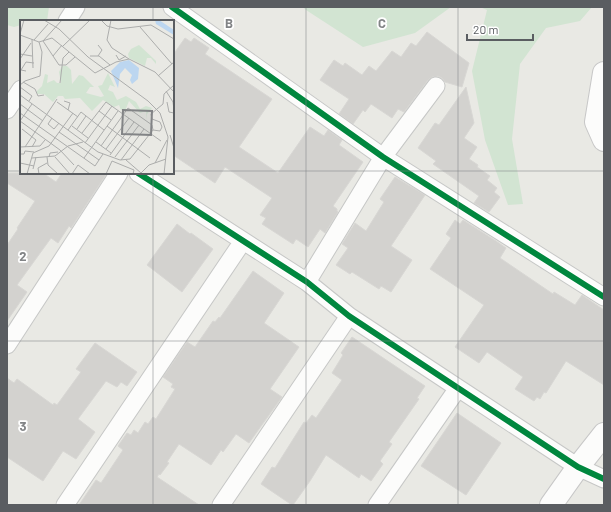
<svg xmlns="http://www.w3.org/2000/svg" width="611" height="512" viewBox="0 0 611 512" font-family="Barlow,sans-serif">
	<rect width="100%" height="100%" fill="#e9e9e4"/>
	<path fill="#d2e4d2" d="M7 7H49L47 21H21V25L14 27 7 25Z
		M303 7H451L415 33 363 47 306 10Z
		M480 7H592L580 21 546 28 520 64 512 139 523 204 508 205 485 140 472 71 487 10Z"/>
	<path fill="#d3d2cf" stroke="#d8d7d4" d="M427 32 469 63 462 87 445 82 442 78 438 76 432 77 428 80 404 112 398 109 392 118 371 104 365 112 363 110 353 124 339 114 349 99 320 80 334 60 343 66 345 63 362 75 369 66 376 71 392 51 401 57 411 43 416 46Z
		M185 38 191 42 194 38 209 48 205 54 272 99 239 147 278 173 310 127 324 136 328 130 342 140 339 145 363 162 333 206 337 209V211L338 212 325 233 320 229 308 247 296 239 293 244 262 224 266 218 260 215 272 198 225 167 215 183 173 155V55Z
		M466 87 474 123 464 138 477 147 469 159 478 165 477 167 490 176 487 180 497 188 494 192 500 197 489 212 474 203 479 196 433 164 436 161 418 148 435 123 439 125Z
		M7 173H43L56 182 62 173H107L71 228 69 226 58 243 51 238 17 285 27 292 7 321V245L18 229 17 228 35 201 7 183Z
		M395 177 425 195 391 246 412 260 391 292 381 286 379 289 352 272 350 274 336 265 348 248 342 244 355 223 366 231 384 202 380 199Z
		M455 220 460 224 463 220 496 241 506 248 500 258 553 294 554 292 575 305 582 295 604 310V385L566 361 546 393 544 392 540 399 537 397 534 401 515 389 523 377 487 352 479 363 455 347 484 305 430 269 451 238 446 234Z
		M177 224 190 234 191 233 213 249 182 292 147 265Z
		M253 271 284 293 264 323 299 347 270 389 282 397 249 443 236 434 223 452 221 450 211 465 179 444 167 462 169 463 160 475 159 474 157 477 199 505H79L96 480 101 483 123 450 118 446 127 433 131 435 134 430 138 433 145 422 148 424 153 417 156 419 175 389 171 387 173 384 163 377 187 342 195 347 213 321 215 322 219 317 220 318Z
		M352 337 425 386 417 398 419 399 389 442 392 444 380 461 383 464 371 481 361 474 359 478 326 455 310 481 293 505H292L261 484 272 467 275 468 304 422 306 423 312 415 316 418 342 380 332 373 343 355 341 353Z
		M95 343 137 372 127 386 121 382 117 387 106 381 78 419 95 432 76 459 63 451 43 481 7 457V378L14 383 17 379 53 405 54 403 57 405 81 372 76 369Z
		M457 413 501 443 466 495 421 466Z"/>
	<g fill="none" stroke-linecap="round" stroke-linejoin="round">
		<defs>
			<path id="street" d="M172 7 383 157 604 297
				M67 21 76 7
				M7 110 21 89
				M138 173 307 282 349 316 458 388 578 467 604 479
				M307 282 383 157 436 86
				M7 345 119 173
				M65 505 243 241
				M221 505 349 316
				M377 505 458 388"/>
			<path id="secondary" d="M604 73 596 122 604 140
				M551 505 578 467 604 434"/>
		</defs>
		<use href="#street" stroke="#c6c7c6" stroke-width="19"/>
		<use href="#secondary" stroke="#c7c7c7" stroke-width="24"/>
		<use href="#street" stroke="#fcfcfb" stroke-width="17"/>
		<use href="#secondary" stroke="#fcfcfb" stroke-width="22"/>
		<defs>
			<path id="cycleway" d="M172 7 383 157 604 297
				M138 173 307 282 349 316 458 388 578 467 604 479"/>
		</defs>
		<use href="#cycleway" stroke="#fff" stroke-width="8"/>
		<use href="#cycleway" stroke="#00873e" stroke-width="6"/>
	</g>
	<path fill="none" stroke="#828486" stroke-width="1" stroke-opacity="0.55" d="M153 7V21M306 7V505M458 7V505M7 171H21M173 171H604M153 173V505M7 341H604"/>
	<g transform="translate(20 20)">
		<rect width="154" height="154" fill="#e9e9e4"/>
		<path d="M119 25 136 41V44L131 38H127L125 46 109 38 108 34 111 29ZM42 46H47L51 50 52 64 59 55 63 56 74 67H70L66 73 81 77 84 76 78 66 82 65 88 53 95 67 90 65 88 70 93 72 97 80 106 76 116 82 120 89 126 86 132 88 127 94V100L126 91 120 93 109 81 105 91 101 90 99 85 94 87 83 80 72 91 60 78 45 79 43 76H38L33 82 24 74H18L16 72 22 66 25 54 28 55 27 63 34 60 37 63H41L39 52Z" fill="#d2e4d2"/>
		<path d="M135 0H139L154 10V15L136 4ZM109 40 119 48 118 59 112 64 110 60 112 55 105 48 100 54 98 68 91 51 100 42Z" fill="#bcd6f0"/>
		<path fill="none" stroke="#acadac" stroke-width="1" d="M24 0 39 9 68 37 128 81 140 93 148 117 144 154M42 0 23 21 39 45H46L55 37M81 0 87 6 98 9 131 5 154 19M91 0 87 20 92 28 109 39M120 7 152 44M0 14 4 0M0 15 19 22 32 18 75 53 96 42 109 39 135 52 154 72M12 19 13 48M14 20 28 4M78 25 82 30 78 36M43 26 70 0M0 34 12 36M96 35 99 40 106 36M33 36 42 25M70 36H79L90 45M0 39 11 23M6 51 1 50 6 42 14 43M138 56 154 42M3 62 15 69 18 76 24 75M40 63 43 38 49 32M0 65 5 61 20 56 22 32 19 22M0 67 12 76 9 81M146 71 153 82 154 90M0 75 78 132 100 140 110 139 133 110M44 81 50 83 48 90M37 82 58 97M147 82 149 92 154 93M0 84 23 101M79 91 91 100M0 93 75 146 83 134M32 98 28 104 34 109 39 103M0 101 40 130 54 145M0 101 12 84M52 106 68 118M87 106 130 138M2 109 16 120 12 127M57 109 66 96M48 110 61 92 84 110M133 110 140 111 142 107 140 102 132 99 131 94 143 84 144 74 154 65M39 112 79 140M62 113 86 82 141 121M150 115 154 128M76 122 91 133M65 123 92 86M81 126 108 88 132 105 133 110M0 127 20 126 25 120M5 127 37 79M86 129 109 98M0 134H4L5 131 14 132M90 135 114 102M27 137 28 145 38 154M29 137 30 133 38 132M35 137 50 154M95 137 119 105M12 138 35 136 48 126 63 122M64 138 98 91M101 140 124 109M106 140 121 153M0 143 14 146M135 143 147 120M13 149 16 137M7 154 13 133 29 126 53 93M19 154 18 148 27 143M52 154 58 145 70 154M86 154 92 141 114 150 113 154M120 154 129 145 146 139"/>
		<path fill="#828486" fill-opacity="0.15" stroke="#828486" stroke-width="2" d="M103 90 132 91 131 115 102 114Z"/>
		<rect width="154" height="154" fill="none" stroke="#5a5d61" stroke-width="2"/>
	</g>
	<g font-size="13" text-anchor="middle" font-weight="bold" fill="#828486" stroke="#fff" stroke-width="3.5" stroke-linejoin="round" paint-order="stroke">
		<text x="229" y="28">B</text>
		<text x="382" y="28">C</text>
		<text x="23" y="261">2</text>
		<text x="23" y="431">3</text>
	</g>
	<rect width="611" height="512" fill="none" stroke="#5a5d61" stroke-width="16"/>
	<path d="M467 34v6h66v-6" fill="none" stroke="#5a5d61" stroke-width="2"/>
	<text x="473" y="34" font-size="12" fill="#5a5d61" stroke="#ffffff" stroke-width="3" paint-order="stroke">20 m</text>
</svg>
